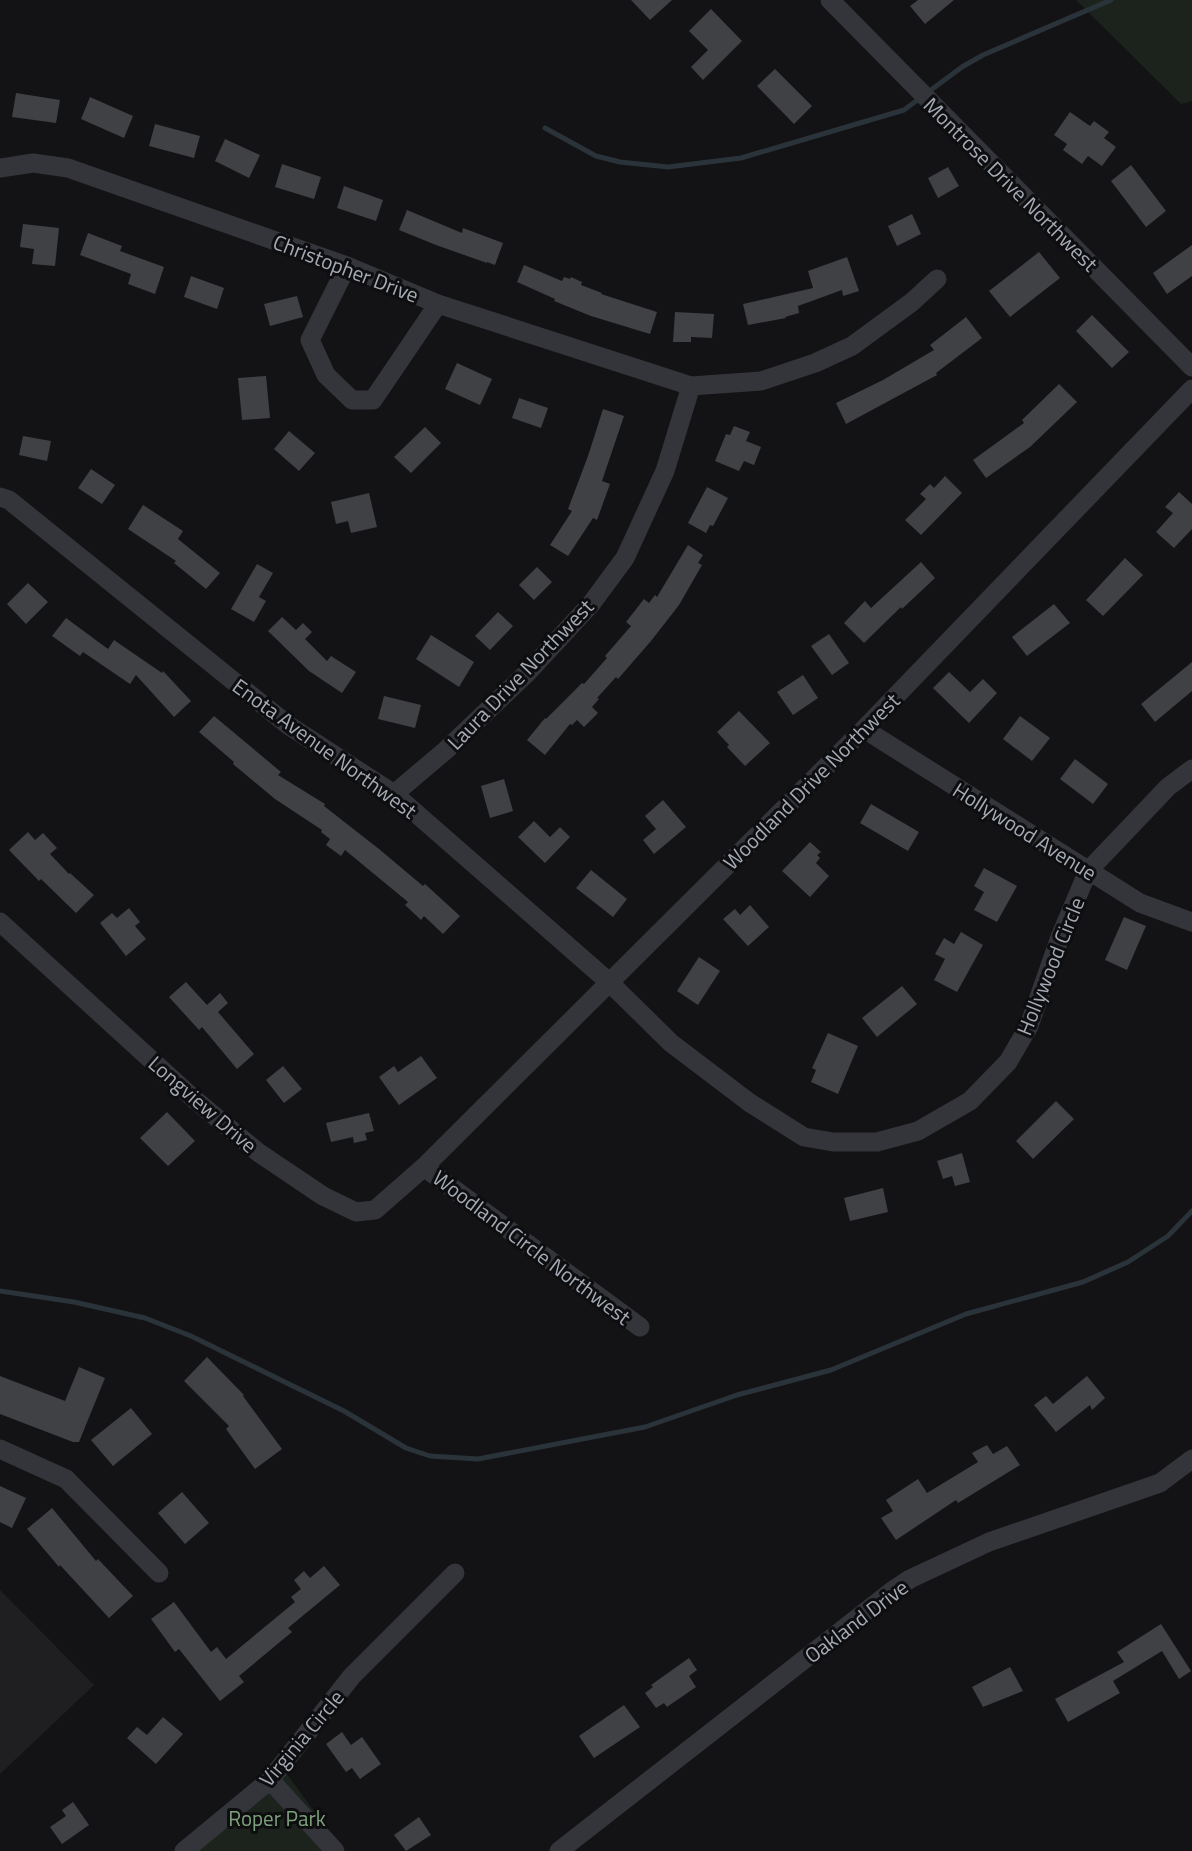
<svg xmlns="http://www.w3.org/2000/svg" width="1192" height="1851" viewBox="0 0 1192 1851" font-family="'Titillium Web',sans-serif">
	<rect width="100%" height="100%" fill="#131315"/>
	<path fill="#1f1f22" d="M0 1590 94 1685 0 1774Z"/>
	<path fill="#1b231c" d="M1076 0H1192V101L1181 104Z
		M284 1770 343 1851H186Z"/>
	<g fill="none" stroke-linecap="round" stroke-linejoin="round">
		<path stroke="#2a3339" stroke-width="5" d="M545 128 596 156 620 162 668 167 741 158 904 110 962 67 983 55 1111 0
			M0 1291 74 1302 145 1318 191 1336 344 1411 406 1448 430 1456 478 1459 645 1427 737 1395 831 1370 966 1314 1083 1282 1128 1262 1168 1236 1192 1211"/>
	</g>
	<path fill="#3f4145" d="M631 0H672L650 20Z
		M918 0H954L925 24 910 6Z
		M711 9 742 41 703 80 691 67 708 50 689 31Z
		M775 69 812 106 794 124 757 86Z
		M16 93 60 100 56 123 12 117Z
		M90 97 133 116 124 138 81 119Z
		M1070 112 1090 126 1094 121 1109 132 1104 138 1116 147 1102 166 1088 156 1082 164 1063 150 1067 144 1054 135Z
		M155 124 200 136 194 158 149 146Z
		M225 139 260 155 249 178 215 161Z
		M282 164 321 177 314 199 275 187Z
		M1131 165 1166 211 1146 227 1111 181Z
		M948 167 959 186 938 198 928 178Z
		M344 186 383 200 376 221 337 208Z
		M407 210 462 233 463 228 503 243 495 265 487 262V263L436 245 399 230Z
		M912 214 921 234 897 246 888 226Z
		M23 224 59 228 55 266 32 264 34 249 20 247Z
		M88 233 122 246 120 251 164 267 155 294 128 284 131 274 80 255Z
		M1192 245V276L1167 294 1153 273Z
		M1039 252 1060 278 1010 317 989 291Z
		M847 257 859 291 843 296 842 290 798 306 799 313 785 317 786 318 748 325 743 304 813 288 808 271Z
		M524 265 562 281 564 277 570 279 571 277 582 282 581 285 602 293 601 294 657 312 650 334 591 316 554 301 555 299 517 282Z
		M191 276 224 288 217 309 184 297Z
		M297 296 303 317 270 326 264 304Z
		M675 312 714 314 712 338 691 337V342H673Z
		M1092 315 1129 352 1112 368 1076 331Z
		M966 317 982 338 936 373 937 375 846 424 836 403 883 380 934 350 930 345Z
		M457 363 492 379 480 405 445 389Z
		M266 376 270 418 242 420 238 378Z
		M1059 384 1077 402 1030 447 986 478 973 460 1024 423 1022 420Z
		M519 398 548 408 541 428 512 418Z
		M603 409 624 416 602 481 610 484 597 520 593 518 568 556 550 545 572 511 568 509 588 456Z
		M734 426 750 432 746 441 761 447 754 465 744 461 739 471 715 461 726 434 730 435Z
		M425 427 441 443 411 473 394 457Z
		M289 431 315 453 299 471 274 449Z
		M23 436 51 441 47 461 19 455Z
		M91 469 115 485 102 504 78 488Z
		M945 476 962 493 921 535 905 520 926 499 920 494 930 484 934 488Z
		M707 487 728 498 713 526 710 525 706 533 688 523Z
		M1179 492 1192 504V529L1174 548 1156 532 1173 513 1165 507Z
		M369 493 377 527 351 533 348 521 336 524 331 502Z
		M143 505 183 531 178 539 220 573 206 589 174 563 176 561 128 529Z
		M688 545 703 555 698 563 702 565 679 605 651 641 618 679 616 677 597 698 599 699 592 707 598 713 584 727 577 720 572 725 570 724 545 755 527 740 545 718 546 719 582 683 584 684 607 658 605 656 631 626 626 622 644 599 649 603 655 595 657 597Z
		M1125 558 1143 575 1103 616 1086 600Z
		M921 562 935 578 902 609 901 607 864 643 844 623 865 601 871 608Z
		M257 564 273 573 259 597 266 601 254 622 231 609Z
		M537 567 552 582 534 600 519 585Z
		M28 583 48 602 26 624 7 604Z
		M1054 604 1070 623 1027 656 1012 637Z
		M498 612 513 626 490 650 475 636Z
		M282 617 296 630 303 623 312 632 305 639 327 661 331 656 356 672 342 693 309 671 268 631Z
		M66 618 108 649 114 640 162 673 163 671 191 701 174 717 136 675 130 684 83 652 80 656 52 636Z
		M829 634 849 663 832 675 811 646Z
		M431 635 474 662 459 687 416 659Z
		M1192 662V691L1155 722 1141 704Z
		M949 672 970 692 983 679 997 693 969 723 933 688Z
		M803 675 818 698 793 715 777 692Z
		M384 696 421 705 415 728 378 719Z
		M739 711 770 743 745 766 727 747 729 745 717 732Z
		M214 716 281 772 278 775 325 804 324 806 379 849 423 886 425 884 460 916 443 934 424 916 421 920 405 905 408 902 345 850 341 856 326 845 330 839 321 832 322 830 275 799 233 764 234 762 199 732Z
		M1020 716 1050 738 1032 761 1003 739Z
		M1075 759 1108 784 1093 804 1060 779Z
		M504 779 513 811 490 818 481 786Z
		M663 800 686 827 654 854 643 840 656 829 645 816Z
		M871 804 919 832 908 851 860 823Z
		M534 821 550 837 560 827 570 837 545 863 518 837Z
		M28 832 35 840 43 833 57 848 50 854 69 874 70 873 94 895 76 913 41 879 39 881 9 850Z
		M810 842 821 852 817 855 820 858 816 863 829 876 810 897 782 871Z
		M984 868 1017 886 997 922 974 910 984 892 974 886Z
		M591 870 627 899 613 917 576 888Z
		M750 905 769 927 748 946 723 919 735 909 740 915Z
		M129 908 140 922 135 926 146 939 126 956 100 923 112 913 117 918Z
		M1124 917 1146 926 1127 970 1105 960Z
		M961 932 983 945 957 992 934 980 945 959 935 954 944 938 954 944Z
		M699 957 720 971 698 1005 677 991Z
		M186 982 207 1005 220 993 228 1003 218 1012 254 1054 237 1069 202 1027 199 1030 169 997Z
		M902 986 917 1004 877 1037 862 1018Z
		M828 1033 858 1046 838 1094 811 1082 816 1070 812 1068Z
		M421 1056 437 1078 399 1105 379 1077 394 1066 398 1072Z
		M283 1066 302 1089 284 1103 266 1080Z
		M1056 1101 1074 1119 1033 1159 1016 1141Z
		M167 1112 195 1141 168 1166 140 1138Z
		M369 1113 374 1131 365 1133 367 1140 354 1143 353 1137 331 1142 326 1123Z
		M962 1153 970 1182 955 1186 952 1176 943 1179 937 1161Z
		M883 1188 888 1212 850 1221 844 1198Z
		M207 1357 244 1395 243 1396 282 1449 255 1469 226 1429 229 1426 184 1381Z
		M79 1367 105 1378 79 1442H73L0 1414V1376L65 1401Z
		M1087 1376 1105 1398 1092 1410 1090 1405 1056 1432 1034 1405 1046 1396 1053 1404Z
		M131 1408 152 1434 113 1466 91 1440Z
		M987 1445 993 1454 1007 1446 1020 1465 958 1503 956 1500 896 1540 881 1518 893 1511 886 1500 918 1479 927 1493 978 1462 972 1453Z
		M0 1486 26 1498 12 1528 0 1522Z
		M182 1492 209 1523 185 1544 158 1513Z
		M52 1508 96 1561 98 1559 133 1596 109 1618 60 1565 59 1567 27 1529Z
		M324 1566 340 1585 288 1628 292 1632 239 1676 244 1682 220 1701 179 1649 175 1652 151 1619 174 1602 211 1652 217 1647 226 1659 295 1602 291 1597 301 1589 294 1580 304 1571 310 1578Z
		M1161 1624 1191 1671 1179 1679 1162 1651 1113 1681 1120 1693 1068 1722 1055 1699 1124 1662 1117 1652Z
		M689 1658 697 1670 689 1676 696 1687 667 1707 664 1703 656 1708 645 1693 653 1687 651 1685Z
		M1010 1667 1023 1691 983 1707 972 1687Z
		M624 1705 640 1727 594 1758 579 1736Z
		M163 1717 183 1734 156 1764 127 1738 137 1727 147 1735Z
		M342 1732 351 1745 362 1737 381 1764 360 1779 352 1768 346 1772 326 1744Z
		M73 1802 89 1825 62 1844 50 1827 66 1816 62 1810Z
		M419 1817 431 1835 406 1851 394 1835Z"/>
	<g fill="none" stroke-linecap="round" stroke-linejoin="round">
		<path stroke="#34353a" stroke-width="19" d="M830 0 1192 367
			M0 168 33 163 68 168 347 266 438 304 691 386 761 381 815 363 852 346 912 302 937 279
			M347 266 310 340 326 375 352 400H373L438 304
			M0 497 9 500 288 725 394 794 609 982 671 1043 750 1103 804 1137 833 1142H877L918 1131 970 1101 1008 1062 1029 1026 1060 937 1088 871 1168 787 1192 769
			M864 729 1140 903 1192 922
			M394 794 446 750 528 672 591 604 625 558 665 471 691 386
			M0 922 193 1098 259 1153 323 1196 356 1212 375 1210 424 1167 864 729 1192 389
			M424 1167 640 1327
			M0 1449 66 1479 159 1573
			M270 1780 335 1851
			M184 1851 270 1780 352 1676 455 1573
			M559 1851 892 1591 910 1579 989 1542 1160 1483 1192 1459"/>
	</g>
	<g text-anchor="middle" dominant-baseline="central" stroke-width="6" stroke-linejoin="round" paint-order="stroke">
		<g font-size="21" fill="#a5abb5" stroke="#0e0e10">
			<text transform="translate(1011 184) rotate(45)">Montrose Drive Northwest</text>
			<text transform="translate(346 268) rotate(21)">Christopher Drive</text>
			<text transform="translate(520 674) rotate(-46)">Laura Drive Northwest</text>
			<text transform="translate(325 748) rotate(36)">Enota Avenue Northwest</text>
			<text transform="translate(811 781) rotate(-45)">Woodland Drive Northwest</text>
			<text transform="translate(1025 831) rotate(32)">Hollywood Avenue</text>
			<text transform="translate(1050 966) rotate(-68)">Hollywood Circle</text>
			<text transform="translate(203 1104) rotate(41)">Longview Drive</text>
			<text transform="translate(532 1247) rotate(37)">Woodland Circle Northwest</text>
			<text transform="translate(856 1621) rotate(-37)">Oakland Drive</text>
			<text transform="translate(301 1738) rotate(-50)">Virginia Circle</text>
		</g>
		<g font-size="21" fill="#7ca17c" stroke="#0e0e10">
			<text x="277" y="1818">Roper Park</text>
		</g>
	</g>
</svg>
